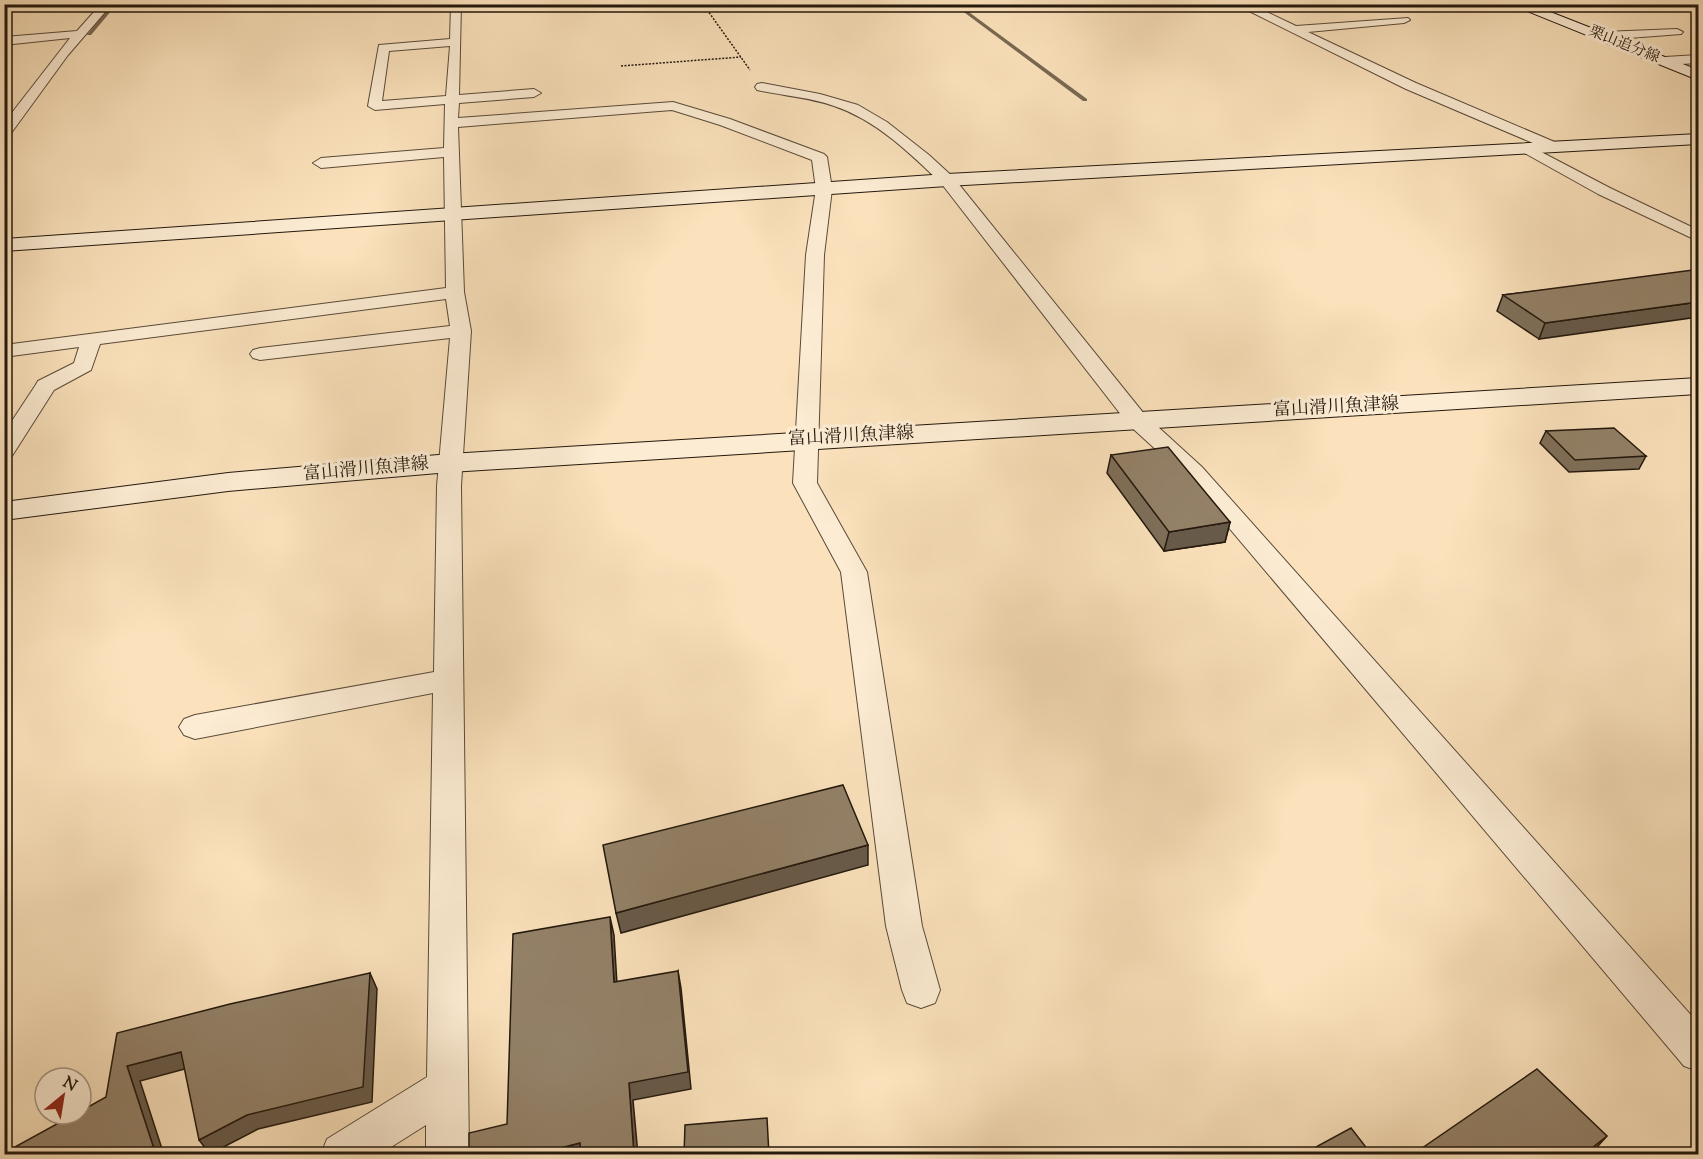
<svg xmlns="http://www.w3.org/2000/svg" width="1703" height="1159" viewBox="0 0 1703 1159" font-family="'Sorts Mill Goudy','Noto Serif JP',serif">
	<rect width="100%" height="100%" fill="#fbe2bc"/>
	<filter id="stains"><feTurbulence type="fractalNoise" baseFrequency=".00333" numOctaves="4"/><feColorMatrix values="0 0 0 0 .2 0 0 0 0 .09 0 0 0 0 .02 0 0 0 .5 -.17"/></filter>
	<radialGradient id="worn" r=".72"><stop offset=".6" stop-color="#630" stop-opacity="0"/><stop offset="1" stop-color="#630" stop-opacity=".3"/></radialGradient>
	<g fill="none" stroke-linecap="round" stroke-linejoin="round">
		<path fill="#796852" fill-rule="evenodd" d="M112 4H117L91 35H87Z
			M958 4 1087 99V101H1083L953 4Z"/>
		<defs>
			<path id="street" d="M101 4H112L68 55 9 136 4 137V123L70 38 4 45V37L77 31Z
				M451 4H461L459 95 534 89 541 93 534 97 459 103 458 118 673 102 730 119 824 154 827 157 832 189 824 255 817 483 867 572 922 926 940 990 935 1003 921 1008 907 1003 902 990 886 926 841 572 793 483 806 255 816 189 812 160 720 125 672 110 458 127 464 292 471 331 461 486 469 1154H426V1125L380 1154H321L327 1139 427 1077 433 693 195 739 184 735 179 727 184 719 195 715 434 672 437 486 450 338 260 360 253 358 250 354 253 350 260 348 450 326 446 299 100 344 91 370 54 390 12 456 4 458V433L35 386 38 381 74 363 79 347 4 357V345L446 288 444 157 321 168 313 163 321 158 444 148 445 104 375 110 368 106 379 45 450 39ZM450 46 446 96 382 101 389 51Z
				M1235 4H1250L1296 26 1408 18 1410 20 1404 23 1308 32 1416 83 1557 143 1559 146 1557 149H1547L1406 89Z
				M1677 29 1683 32 1681 34 1603 40 1597 36 1603 32Z
				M1698 55V63L1665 65 1659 61 1665 57Z
				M762 83 820 94 858 105 887 122 929 155 953 177 1145 415 1202 467 1698 1023V1071L1684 1066 1186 477 1129 425 941 183C910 153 876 120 834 106 809 97 783 96 757 90L755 87 757 84Z
				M1526 144 1610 188 1698 230V241L1598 194 1521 151 1519 148Z"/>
			<path id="secondary" d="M1510 4H1530L1698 70V80Z
				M1698 134V144L947 186 4 251V239L947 174Z
				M1698 378V394L450 472 228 491 4 520V502L228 473 450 454Z"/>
		</defs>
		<use href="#street" stroke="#594a39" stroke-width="2"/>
		<use href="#secondary" stroke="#23180d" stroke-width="2"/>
		<path stroke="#23180d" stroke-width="1.5" stroke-dasharray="2 1.5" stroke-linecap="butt" d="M703 4 750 70
			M621 66 741 57"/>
		<use href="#street" fill="#fcecd3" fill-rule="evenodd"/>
		<use href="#secondary" fill="#fcecd3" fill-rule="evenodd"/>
	</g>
	<path fill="#7e6f59" stroke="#23180d" stroke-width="1.5" d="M1698 272 1539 339 1497 311 1503 295Z
		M1546 431 1646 456 1639 469 1569 472 1540 443Z
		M1111 455 1230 522 1225 542 1164 551 1107 473Z"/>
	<path fill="#675a49" stroke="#23180d" stroke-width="1.5" d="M1698 302V317L1539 339 1545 323Z
		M1230 522 1225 542 1164 551 1169 532Z
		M868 845V865L621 933 616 913Z
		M610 917 614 935 618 1000 614 982Z
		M678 971 681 988 691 1089 633 1100 638 1155H634L629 1083Z
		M370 973 377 989 372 1102 258 1129 210 1154 199 1140 247 1115Z
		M181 1052 192 1067 140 1081 164 1155H156L127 1066Z
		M1607 1136 1590 1155H1583Z
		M580 1143 584 1155H533Z"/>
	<path fill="#938168" stroke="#23180d" stroke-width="1.5" d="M1693 270 1698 272V302L1545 323 1503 295Z
		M1614 428 1646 456 1575 460 1546 431Z
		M1168 447 1230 522 1169 532 1111 455Z
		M843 785 868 845 616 913 603 845Z
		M610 917 614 982 678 971 688 1072 629 1083 634 1155H581L580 1143 533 1155H469V1133L507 1124 513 934Z
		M370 973 363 1087 247 1115 199 1140 181 1052 127 1066 156 1155H4V1153L75 1114H81V1111L106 1097 117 1033 230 1004Z
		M1537 1069 1607 1136 1583 1155H1412Z
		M767 1118 769 1155H684L685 1125Z
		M1351 1128 1372 1155 1303 1154Z"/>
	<g text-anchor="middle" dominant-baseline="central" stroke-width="6" stroke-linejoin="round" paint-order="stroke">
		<g font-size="15" fill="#23180d" stroke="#fcecd3">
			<text transform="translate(1624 45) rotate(22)">栗山追分線</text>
		</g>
		<g font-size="18" fill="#23180d" stroke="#fcecd3">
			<text transform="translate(1336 408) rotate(-3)">富山滑川魚津線</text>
			<text transform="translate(851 437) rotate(-3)">富山滑川魚津線</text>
			<text transform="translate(366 470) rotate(-5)">富山滑川魚津線</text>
		</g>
	</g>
	<rect width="1703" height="1159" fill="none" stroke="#fbe2bc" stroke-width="24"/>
	<rect x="6" y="6" width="1691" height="1147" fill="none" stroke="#23180d" stroke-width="3"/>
	<rect x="12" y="12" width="1679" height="1135" fill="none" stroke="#23180d" stroke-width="1.5"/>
	<g transform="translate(63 1096) rotate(30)"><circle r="28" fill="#fcecd3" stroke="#a59784" stroke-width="1.5"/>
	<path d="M0-4.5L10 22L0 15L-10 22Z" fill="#8f2418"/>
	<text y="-9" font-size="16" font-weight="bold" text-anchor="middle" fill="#23180d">N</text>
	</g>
	<rect width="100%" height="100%" filter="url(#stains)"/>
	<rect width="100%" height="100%" fill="url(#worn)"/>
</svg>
